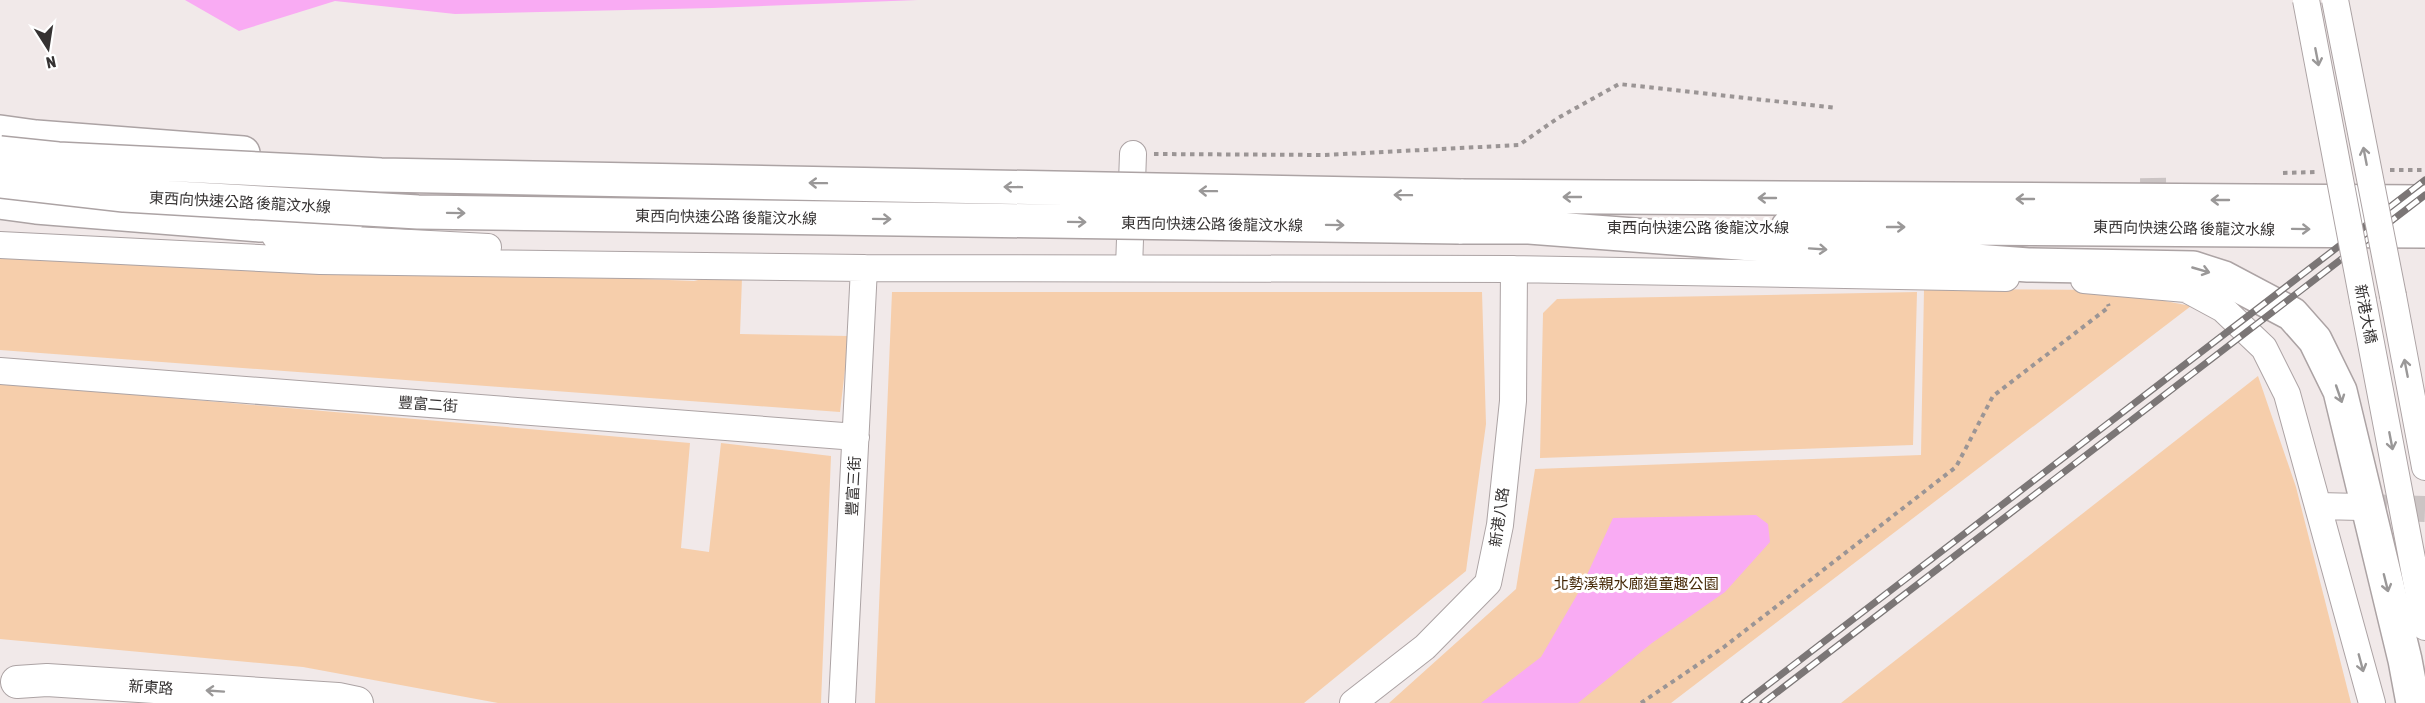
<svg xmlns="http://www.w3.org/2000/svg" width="2425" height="703" viewBox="0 0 2425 703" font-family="'Asap Condensed','Noto Sans TC',sans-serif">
	<rect width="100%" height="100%" fill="#f1e9e9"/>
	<path fill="#f6ceab" d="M0 254 694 281 728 273 742 278 740 334 849 336 840 412 0 350Z
		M1924 289 2108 290 2191 306 1671 703H1389L1516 589 1535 469 1921 455Z
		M892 292H1482L1486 424 1466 571 1304 703H875Z
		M1917 292 1913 445 1540 458 1543 313 1557 299Z
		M2258 376 2296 487 2351 703H1841Z
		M0 383 690 443 681 548 709 552 721 443 831 456 821 703H498L303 667 0 639Z"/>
	<path fill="#f9abf3" d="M185 0H918L712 8 455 14 335 1 239 31Z
		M1756 515 1768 524 1770 542 1725 592 1652 643 1578 703H1481L1541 657 1581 588 1613 518Z"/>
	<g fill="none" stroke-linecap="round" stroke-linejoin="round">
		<path stroke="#cbc4c4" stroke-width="26" stroke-dasharray="26 13" stroke-linecap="butt" d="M2153 178 2155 286
			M2361 507 2425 509"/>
		<defs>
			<path id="minor" d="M275 236 488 247
				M0 245 320 261 864 268 1514 269 2006 278
				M1129 268 1133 154
				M2084 280 2186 289 2223 309 2264 348 2287 394 2372 703
				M2393 296 2425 467
				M2363 301 2425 627
				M0 371 856 437
				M2318 506 2361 507
				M842 703 864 268
				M1353 703 1425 647 1488 583 1500 525 1513 401 1514 269"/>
			<path id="major" d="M17 682 47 680 338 699 357 703"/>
			<path id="highway" d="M0 132 36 137 243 153
				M1461 196 2425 202
				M0 202 36 207 260 225 348 218
				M1459 227H1550
				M1529 227 2028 265 2193 268 2224 278 2292 314 2315 340 2340 391 2405 660 2413 703
				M1788 227 2425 231"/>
		</defs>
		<use href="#minor" stroke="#aca3a4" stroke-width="28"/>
		<use href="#major" stroke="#aca3a4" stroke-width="34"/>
		<use href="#highway" stroke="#aca3a4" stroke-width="36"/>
		<path stroke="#9b9595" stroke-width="4" stroke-dasharray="4.5 4.5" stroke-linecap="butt" d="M1154 154 1325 155 1519 145 1558 118 1619 84 1837 108
			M2390 170H2425
			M2283 173 2317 172
			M1641 703 1724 647 1956 467 1993 396 2109 307 2108 304"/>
		<use href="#minor" stroke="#fff" stroke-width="26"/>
		<use href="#major" stroke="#fff" stroke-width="32"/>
		<use href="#highway" stroke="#fff" stroke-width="33"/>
		<defs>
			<path id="rail" d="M1744 703 2425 180
				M1763 703 2425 195"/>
		</defs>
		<use href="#rail" stroke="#7b7676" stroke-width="7"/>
		<use href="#rail" stroke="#fff" stroke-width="4.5" stroke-dasharray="14" stroke-linecap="butt"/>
		<defs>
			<path id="minor-bridge" d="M2306 0 2363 301
				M2335 0 2393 296"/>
			<path id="highway-bridge" d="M0 153 58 159 381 175 1461 196
				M0 181 124 195 418 212 1459 227"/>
		</defs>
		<use href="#minor-bridge" stroke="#aca3a4" stroke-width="28" stroke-linecap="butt"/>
		<use href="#highway-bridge" stroke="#aca3a4" stroke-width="36" stroke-linecap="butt"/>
		<use href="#minor-bridge" stroke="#fff" stroke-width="26"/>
		<use href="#highway-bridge" stroke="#fff" stroke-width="33"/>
	</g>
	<defs><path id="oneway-shaft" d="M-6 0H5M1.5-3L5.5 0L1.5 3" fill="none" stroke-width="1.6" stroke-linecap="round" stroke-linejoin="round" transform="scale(1.5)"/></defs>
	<g stroke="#9a9898">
		<use href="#oneway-shaft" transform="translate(2317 57) rotate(79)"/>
		<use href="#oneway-shaft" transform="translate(2365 156) rotate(-101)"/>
		<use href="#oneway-shaft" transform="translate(818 183) rotate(-179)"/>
		<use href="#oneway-shaft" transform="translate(1013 187) rotate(-179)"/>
		<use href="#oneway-shaft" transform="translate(1208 191) rotate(-179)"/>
		<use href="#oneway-shaft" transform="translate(1403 195) rotate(-179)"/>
		<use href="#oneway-shaft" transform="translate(1572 197) rotate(-180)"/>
		<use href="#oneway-shaft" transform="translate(1767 198) rotate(-180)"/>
		<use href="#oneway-shaft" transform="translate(2025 199) rotate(-180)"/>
		<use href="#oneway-shaft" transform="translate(2220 200) rotate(-180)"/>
		<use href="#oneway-shaft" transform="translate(456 213) rotate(1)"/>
		<use href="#oneway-shaft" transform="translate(882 219) rotate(1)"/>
		<use href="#oneway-shaft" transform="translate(1077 222) rotate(1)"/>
		<use href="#oneway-shaft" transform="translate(1335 225) rotate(1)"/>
		<use href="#oneway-shaft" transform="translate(1896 227)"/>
		<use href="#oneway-shaft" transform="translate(2301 229) rotate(1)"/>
		<use href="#oneway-shaft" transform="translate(1818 249) rotate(4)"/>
		<use href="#oneway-shaft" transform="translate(2201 270) rotate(16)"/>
		<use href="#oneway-shaft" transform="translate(2406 368) rotate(-101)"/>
		<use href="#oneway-shaft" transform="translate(2339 394) rotate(71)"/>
		<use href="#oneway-shaft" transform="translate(2391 441) rotate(79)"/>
		<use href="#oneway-shaft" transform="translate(2386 583) rotate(76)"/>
		<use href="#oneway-shaft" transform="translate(2361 663) rotate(75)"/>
		<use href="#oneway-shaft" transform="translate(215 691) rotate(-176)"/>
	</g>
	<g text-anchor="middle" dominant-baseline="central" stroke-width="6" stroke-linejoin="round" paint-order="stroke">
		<g font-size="15" fill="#353232" stroke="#fff">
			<text transform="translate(240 202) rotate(3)">東西向快速公路 後龍汶水線</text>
			<text transform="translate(726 217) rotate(1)">東西向快速公路 後龍汶水線</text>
			<text transform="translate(1212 224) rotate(1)">東西向快速公路 後龍汶水線</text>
			<text x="1698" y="227">東西向快速公路 後龍汶水線</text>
			<text transform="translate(2184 228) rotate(1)">東西向快速公路 後龍汶水線</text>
			<text transform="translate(2366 314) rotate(79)">新港大橋</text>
			<text transform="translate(428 404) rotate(4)">豐富二街</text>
			<text transform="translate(853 486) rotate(-87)">豐富三街</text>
			<text transform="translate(1499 517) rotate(-82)">新港八路</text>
			<text transform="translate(151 687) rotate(4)">新東路</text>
		</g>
		<g font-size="15" fill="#452806" stroke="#fff">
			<text x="1636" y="583">北勢溪親水廊道童趣公園</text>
		</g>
	</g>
	<g transform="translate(48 48) rotate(168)" stroke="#ffffff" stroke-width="4.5" paint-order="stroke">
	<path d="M0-4.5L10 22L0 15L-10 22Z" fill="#353232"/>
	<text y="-9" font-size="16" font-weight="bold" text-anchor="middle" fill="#353232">N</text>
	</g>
</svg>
